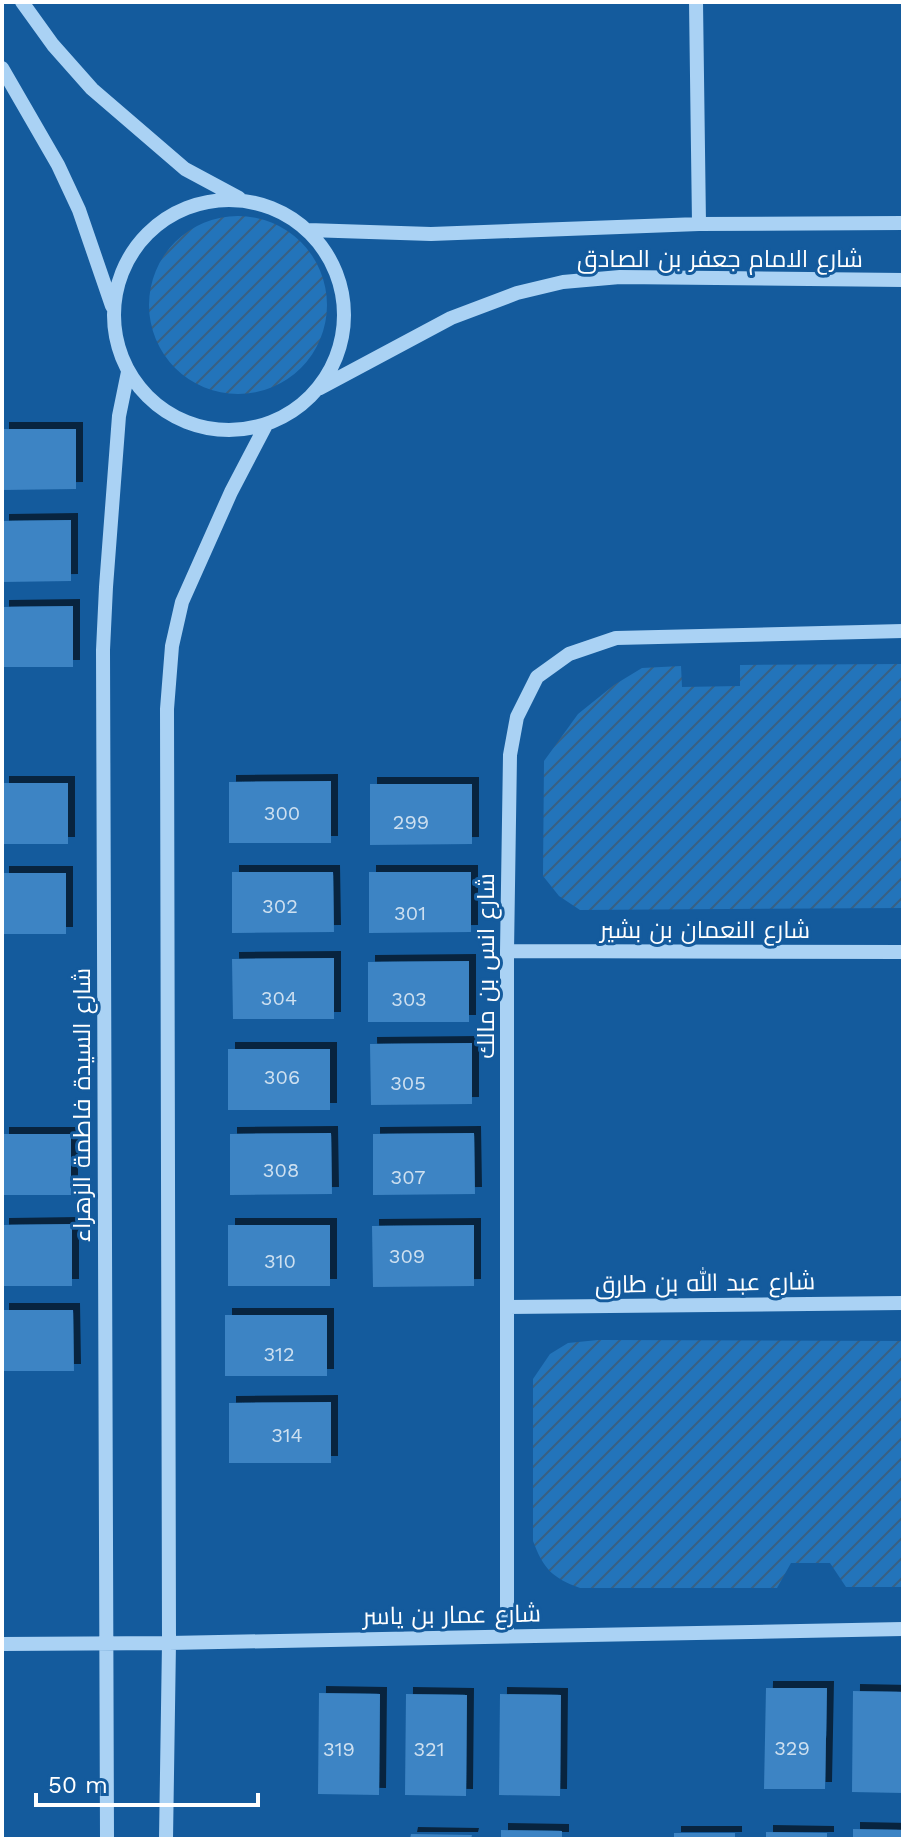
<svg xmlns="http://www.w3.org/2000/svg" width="905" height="1841" viewBox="0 0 905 1841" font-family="'Work Sans',Cairo,sans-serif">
	<defs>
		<pattern id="garden-furrows" width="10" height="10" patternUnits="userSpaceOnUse" patternTransform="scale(2)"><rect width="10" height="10" fill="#2374ba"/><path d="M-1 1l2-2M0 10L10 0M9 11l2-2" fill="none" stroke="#386083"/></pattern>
		<filter id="shadow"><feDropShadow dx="7" dy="-7" stdDeviation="0" flood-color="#0009"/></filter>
	</defs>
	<rect width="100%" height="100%" fill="#145b9d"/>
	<path fill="url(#garden-furrows)" d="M149 305a89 89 0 1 1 178 0a89 89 0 1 1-178 0Z
		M903 664V908L580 910 559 896 543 876 544 761 578 714 614 685 642 668 681 666 682 687 740 686V665Z
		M598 1340 903 1341V1587H846L830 1563H791L777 1588H580C552 1578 543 1568 533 1541V1379L550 1354 568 1343Z"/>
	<path fill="#3d84c4" filter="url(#shadow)" d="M2 429H76V489L2 490Z
		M71 520V581L2 582V521Z
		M73 606V667H2V607Z
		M331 781V843H229V782Z
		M2 783H68V844H2Z
		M370 784H472V844L370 845Z
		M232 872H333L334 932 232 933Z
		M369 872H471V932L369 933Z
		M2 873H66V934H2Z
		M334 958V1019H233L232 959Z
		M469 961V1022H368V962Z
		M472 1043V1104L371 1105 370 1044Z
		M228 1049H330V1110H228Z
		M331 1133 332 1194 230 1195V1134Z
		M474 1133 475 1194 373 1195V1134Z
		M2 1134H71V1195H2Z
		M72 1224V1286H2V1225Z
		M228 1225H330V1286H228Z
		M474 1225V1286L373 1287 372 1226Z
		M2 1310H73L74 1371H2Z
		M225 1315H327V1376H225Z
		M331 1402V1463H229V1403Z
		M766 1688H827L825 1789H764Z
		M853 1691 903 1692V1793L852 1792Z
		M319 1693 380 1694 379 1795 318 1794Z
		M406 1694 467 1695 466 1796 405 1795Z
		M500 1694 561 1695 560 1796 499 1795Z
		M853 1829 903 1830V1839H853Z
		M501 1830 562 1831V1839H501Z
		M766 1832 827 1833V1839H766Z
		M674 1833H735V1839H674Z
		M411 1834 472 1835 471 1839H410Z"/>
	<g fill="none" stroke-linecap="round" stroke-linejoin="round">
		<path stroke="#aad2f4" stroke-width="14" d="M22 2 53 45 92 89 185 169 239 198
			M696 2 699 224
			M2 68 58 165 79 210 112 306
			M114 315a115 115 0 1 1 230 0a115 115 0 1 1-230 0Z
			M308 230 431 234 699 224 903 223
			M320 388 451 318 517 293 563 282 620 277 903 280
			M507 951 903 952
			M508 1307 903 1303
			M507 1636V951L510 755 517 717 537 677 569 654 616 638 903 631
			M2 1644 169 1643 903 1629
			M107 1839 103 650 106 587 119 416 128 372
			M166 1839 169 1643 167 709 172 646 182 602 231 492 266 425"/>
	</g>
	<g text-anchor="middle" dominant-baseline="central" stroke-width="6" stroke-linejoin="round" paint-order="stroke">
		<g font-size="20" fill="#cee0f0">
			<text x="282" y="813">300</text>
			<text x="411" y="822">299</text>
			<text x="280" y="906">302</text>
			<text x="410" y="913">301</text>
			<text x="279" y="998">304</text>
			<text x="409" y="999">303</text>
			<text x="282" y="1077">306</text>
			<text x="408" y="1083">305</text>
			<text x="281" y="1170">308</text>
			<text x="408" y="1177">307</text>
			<text x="407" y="1256">309</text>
			<text x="280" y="1261">310</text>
			<text x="279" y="1354">312</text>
			<text x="287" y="1435">314</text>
			<text x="792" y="1748">329</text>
			<text x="339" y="1749">319</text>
			<text x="429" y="1749">321</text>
		</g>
		<g font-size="24" fill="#fff" stroke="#145b9d">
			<text x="720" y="259">شارع الامام جعفر بن الصادق</text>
			<text x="705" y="930">شارع النعمان بن بشير</text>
			<text transform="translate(486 966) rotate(-90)">شارع انس بن مالك</text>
			<text transform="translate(82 1105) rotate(-90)">شارع السيدة فاطمة الزهراء</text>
			<text transform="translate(705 1283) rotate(-1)">شارع عبد الله بن طارق</text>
			<text transform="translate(452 1615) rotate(-1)">شارع عمار بن ياسر</text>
		</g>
	</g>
	<rect width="905" height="1841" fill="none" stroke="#ffffff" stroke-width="8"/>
	<path d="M36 1793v12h222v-12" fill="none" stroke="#ffffff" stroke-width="4"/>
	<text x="48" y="1793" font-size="24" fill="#ffffff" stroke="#145b9d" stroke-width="6" paint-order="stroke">50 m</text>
</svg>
